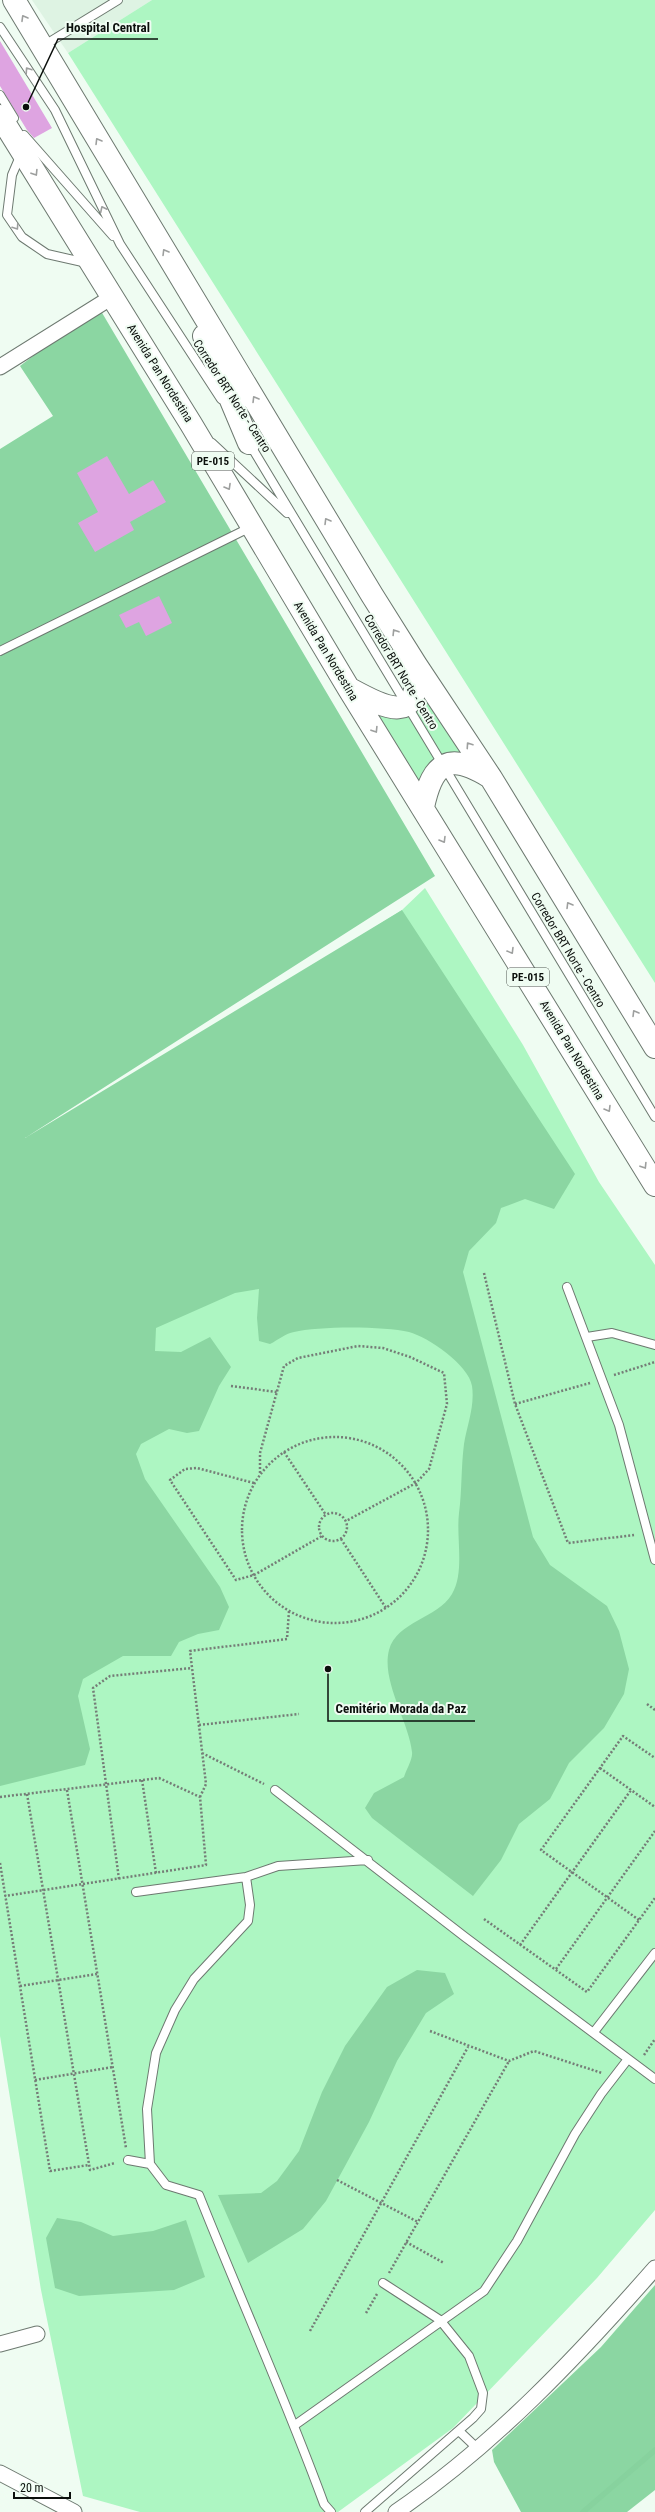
<svg xmlns="http://www.w3.org/2000/svg" width="655" height="2512" viewBox="0 0 655 2512" font-family="'Roboto Condensed',sans-serif">
	<rect width="100%" height="100%" fill="#effcf2"/>
	<path fill="#def3e3" d="M32 0H152L68 53Z"/>
	<path fill="#adf6c2" d="M152 0H655V983L68 53Z
		M416 665 491 778 458 762 423 807 349 689 396 708Z
		M425 888 523 1045 599 1182 655 1265V2210L597 2278 453 2428 338 2512H140L83 2496 41 2290 0 2036V1163L402 910Z"/>
	<path fill="#8bd6a2" d="M98 306 435 876 25 1138 402 910 575 1174 554 1209 525 1199 501 1208 496 1223 469 1251 463 1272 533 1537 550 1565 607 1606 619 1631 629 1669 624 1694 604 1728 569 1763 550 1799 519 1824 501 1860 473 1896 372 1818 365 1808 374 1793 404 1777C406 1770 413 1759 412 1752 409 1722 381 1681 389 1650 397 1621 437 1619 452 1594 465 1572 456 1538 459 1513 462 1490 461 1467 464 1444 467 1425 475 1406 472 1386 469 1365 428 1337 409 1332 384 1326 318 1326 294 1332 286 1333 278 1340 270 1344L259 1341 257 1318 259 1289 235 1293 156 1328 155 1351 181 1352 210 1337 231 1367 219 1386 199 1431 187 1433 169 1429 141 1444 136 1454 145 1479 220 1587 229 1607 219 1630 198 1634 179 1642 171 1656H123L83 1679 78 1696 90 1749 85 1765 0 1786V449L53 416 20 366Z
		M417 1970 445 1973 454 1994 426 2013 397 2061 369 2122 326 2201 303 2229 248 2263 218 2195 261 2193 277 2181 299 2151 322 2092 345 2046 387 1987Z
		M57 2218 81 2222 113 2236 153 2231 186 2220 205 2277 174 2290 79 2296 55 2288 46 2238Z
		M655 2285V2490L627 2512H521L494 2462 492 2450 601 2347Z"/>
	<g fill="none" stroke-linecap="round" stroke-linejoin="round">
		<path stroke="#87d29e" stroke-width="5.5" d="M583 2512 655 2450"/>
	</g>
	<path fill="#dea4e1" d="M0 41 52 128 34 138 27 130 0 86Z
		M107 456 129 494 153 480 166 502 130 522 134 530 95 552 78 523 98 512 77 473Z
		M159 596 172 623 146 636 139 622 126 628 119 615Z"/>
	<g fill="none" stroke-linecap="round" stroke-linejoin="round">
		<defs>
			<path id="service" d="M0 27 55 110 120 244 221 399
				M43 46 118 0
				M0 95 14 118
				M24 135 113 236
				M21 154 12 175 7 215 22 237 47 254 87 263
				M212 443 287 513
				M249 443 655 1117
				M0 651 251 527
				M567 1287 619 1425 655 1560
				M587 1337 612 1333 655 1345
				M275 1790 465 1937 655 2079
				M136 1892 246 1877
				M594 2032 655 1953
				M128 2160 150 2164 166 2185 199 2195C240 2298 286 2400 324 2504L331 2512
				M150 2164 147 2109 156 2053 175 2010 194 1979 248 1921 250 1905 246 1877 278 1866 368 1860
				M295 2425 484 2291 517 2241 575 2134 601 2094 628 2059
				M459 2431 478 2449
				M365 2512 473 2418 481 2409 483 2393 469 2356 440 2320 383 2283"/>
			<path id="minor" d="M0 367 112 297
				M0 2344 37 2334
				M0 2473 74 2512
				M396 2512C494 2445 577 2357 655 2268"/>
			<path id="trunk" d="M14 0 372 595 416 665 491 778 655 1047
				M0 116 191 424 349 689 655 1185
				M204 336 249 443
				M350 689C387 709 420 726 416 665
				M423 807C433 761 449 752 490 777"/>
		</defs>
		<use href="#service" stroke="#6d7970" stroke-width="10"/>
		<use href="#minor" stroke="#6d7970" stroke-width="17"/>
		<use href="#trunk" stroke="#6d7970" stroke-width="24"/>
		<path stroke="#757d77" stroke-width="2.5" stroke-dasharray="2 2" stroke-linecap="butt" d="M484 1273 515 1404 568 1543 634 1535
			M614 1375 655 1362
			M231 1386 277 1392
			M515 1404 590 1383
			M242 1530a93 93 0 1 1 186 0a93 93 0 1 1-186 0Z
			M284 1452 326 1515
			M260 1473V1453L284 1366 298 1358 358 1346 383 1348 410 1357 444 1373 447 1404 429 1469 416 1483 346 1521
			M254 1483 197 1468 185 1469 170 1480 236 1580 254 1575 322 1536
			M319 1527a14 14 0 1 1 28 0a14 14 0 1 1-28 0Z
			M341 1539 386 1608
			M647 1704 655 1710
			M199 1725 299 1714
			M202 1753 264 1784
			M600 1768 655 1807
			M142 1780 156 1873
			M67 1790 126 2148
			M27 1794 90 2170 115 2163
			M0 1797 159 1778 200 1797 206 1865 5 1896
			M200 1797 206 1784 190 1651 287 1639 289 1611
			M0 1863 50 2171 89 2165
			M119 1879 93 1688 110 1676 192 1668
			M484 1919 587 1992 655 1898
			M639 1920 541 1850 623 1736 655 1758
			M520 1945 631 1790
			M556 1969 655 1831
			M20 1986 97 1974
			M430 2031 509 2061 534 2051 602 2073
			M644 2055 655 2039
			M35 2080 113 2067
			M337 2180 418 2222
			M406 2242 444 2263
			M389 2273 509 2061
			M366 2313 377 2294
			M310 2331 468 2047"/>
		<use href="#service" stroke="#fff" stroke-width="8"/>
		<use href="#minor" stroke="#fff" stroke-width="15"/>
		<use href="#trunk" stroke="#fff" stroke-width="22"/>
	</g>
	<defs><path id="oneway-chevron" d="M-2-3.5L2.5 0L-2 3.5" fill="none" stroke-width="1.6" stroke-linecap="round" stroke-linejoin="round"/></defs>
	<g stroke="#9d9f9e">
		<use href="#oneway-chevron" transform="translate(24 18) rotate(-120)"/>
		<use href="#oneway-chevron" transform="translate(28 70) rotate(-124)"/>
		<use href="#oneway-chevron" transform="translate(98 141) rotate(-121)"/>
		<use href="#oneway-chevron" transform="translate(35 173) rotate(58)"/>
		<use href="#oneway-chevron" transform="translate(103 209) rotate(-116)"/>
		<use href="#oneway-chevron" transform="translate(16 227) rotate(56)"/>
		<use href="#oneway-chevron" transform="translate(165 252) rotate(-121)"/>
		<use href="#oneway-chevron" transform="translate(255 399) rotate(-121)"/>
		<use href="#oneway-chevron" transform="translate(228 487) rotate(60)"/>
		<use href="#oneway-chevron" transform="translate(327 521) rotate(-121)"/>
		<use href="#oneway-chevron" transform="translate(395 632) rotate(-122)"/>
		<use href="#oneway-chevron" transform="translate(375 730) rotate(58)"/>
		<use href="#oneway-chevron" transform="translate(469 745) rotate(-124)"/>
		<use href="#oneway-chevron" transform="translate(443 840) rotate(59)"/>
		<use href="#oneway-chevron" transform="translate(569 905) rotate(-121)"/>
		<use href="#oneway-chevron" transform="translate(511 951) rotate(59)"/>
		<use href="#oneway-chevron" transform="translate(635 1013) rotate(-121)"/>
		<use href="#oneway-chevron" transform="translate(608 1109) rotate(59)"/>
		<use href="#oneway-chevron" transform="translate(644 1166) rotate(58)"/>
	</g>
	<g text-anchor="middle" dominant-baseline="central" stroke-width="4" stroke-linejoin="round" paint-order="stroke">
		<g fill="#effcf2" stroke="#4f5651" stroke-width="1">
			<rect x="192" y="452" width="42" height="18" rx="3"/>
			<rect x="507" y="968" width="42" height="18" rx="3"/>
		</g>
		<g font-size="11" font-weight="bold" fill="#0b0f0c">
			<text x="213" y="461">PE-015</text>
			<text x="528" y="977">PE-015</text>
		</g>
		<g font-size="12" fill="#0b0f0c" stroke="#effcf2">
			<text transform="translate(160 373) rotate(58)">Avenida Pan Nordestina</text>
			<text transform="translate(232 396) rotate(57)">Corredor BRT Norte - Centro</text>
			<text transform="translate(326 651) rotate(59)">Avenida Pan Nordestina</text>
			<text transform="translate(401 672) rotate(59)">Corredor BRT Norte - Centro</text>
			<text transform="translate(568 950) rotate(59)">Corredor BRT Norte - Centro</text>
			<text transform="translate(572 1050) rotate(59)">Avenida Pan Nordestina</text>
		</g>
	</g>
	<path fill="none" stroke="#0b0f0c" stroke-width="1.5" d="M26 107L58 39H158M328 1669L328 1721H475"/>
	<g fill="#0b0f0c" stroke="#effcf2" stroke-width="1.5">
		<circle cx="26" cy="107" r="4"/>
		<circle cx="328" cy="1669" r="4"/>
	</g>
	<g font-size="13" text-anchor="middle" font-weight="bold" fill="#0b0f0c" stroke="#effcf2" stroke-width="4" stroke-linejoin="round" paint-order="stroke">
		<text x="108" y="32">Hospital Central</text>
		<text x="401" y="1713">Cemitério Morada da Paz</text>
	</g>
	<path d="M14 2492v6h56v-6" fill="none" stroke="#0b0f0c" stroke-width="2"/>
	<text x="20" y="2492" font-size="12" fill="#0b0f0c" stroke="#effcf2" stroke-width="3" paint-order="stroke">20 m</text>
</svg>
